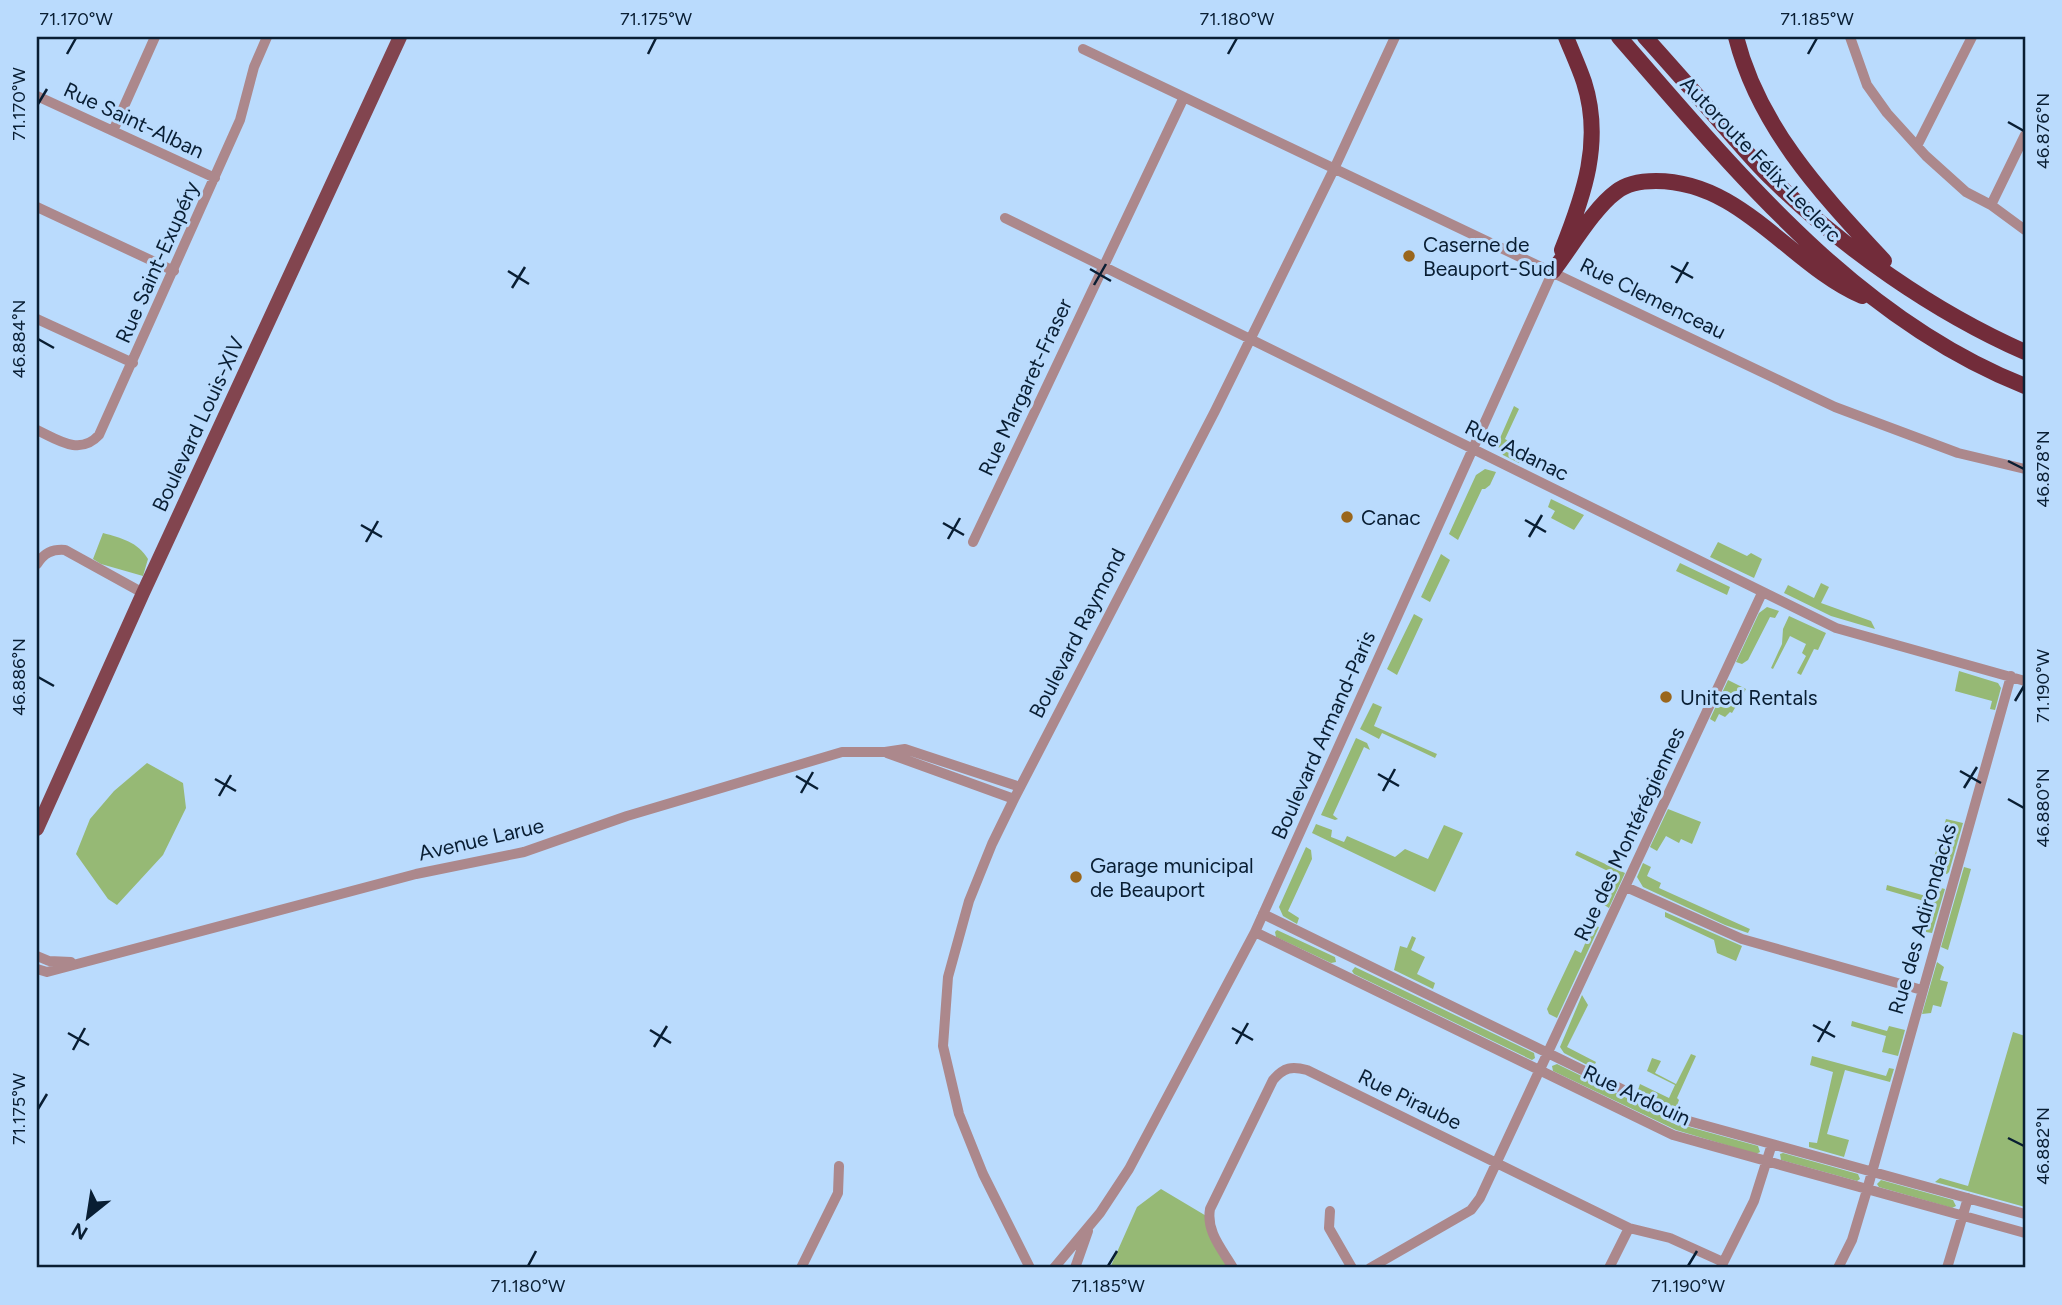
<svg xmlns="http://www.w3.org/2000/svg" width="2062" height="1305" viewBox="0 0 2062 1305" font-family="Figtree,sans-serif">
	<rect width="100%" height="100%" fill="#badbfd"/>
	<path fill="#96b975" d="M1514 406 1519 409 1505 439 1510 442 1508 447 1523 455 1519 463 1503 455 1497 445Z
		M1485 469 1496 472 1490 485 1485 489H1482L1458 540 1449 534 1476 475Z
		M1551 499 1584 515 1574 530 1551 518 1555 511 1548 507Z
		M103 533C121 538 138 542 148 559L143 576 101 564 93 559Z
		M1718 542 1747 556 1751 553 1762 559 1754 578 1710 557Z
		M1441 554 1450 560 1430 602 1421 597Z
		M1680 563 1730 587 1727 595 1676 571Z
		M1821 583 1829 587 1821 603 1871 621 1875 629 1831 616 1784 593 1788 585 1814 598Z
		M1767 607 1779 611 1775 618 1770 617 1748 660 1742 664 1736 662 1759 613Z
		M1414 614 1423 619 1397 675 1387 669Z
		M1789 616 1826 633 1818 650 1814 649 1801 675 1797 673 1806 656 1802 653 1806 644 1790 636 1773 669 1771 668 1782 644 1783 629Z
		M1959 671 1998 683 2001 688 1995 710 1990 709 1992 701 1955 691Z
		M1728 680 1746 689 1732 713 1730 712 1725 717 1719 714 1715 722 1710 719Z
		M1373 703 1382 707 1374 726 1437 754 1435 758 1382 733 1379 739 1360 729Z
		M1356 738 1367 743 1370 750 1364 747 1333 815 1338 819 1335 820 1321 815Z
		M147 763 183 783 186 808 163 855 117 905 108 899 76 854 90 819 114 791Z
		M1668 809 1701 822 1692 844 1681 839 1679 843 1666 836 1657 851 1650 847Z
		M1946 819 1963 823 1949 872 1947 874 1930 870Z
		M1316 824 1332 830 1331 837 1344 842 1347 836 1395 857 1405 849 1428 859 1444 825 1463 833 1435 892 1312 833Z
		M1306 847 1311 850 1312 859 1288 911 1299 918 1297 924 1283 916 1279 907Z
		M1577 851 1625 873 1609 908 1601 903 1614 874 1575 855Z
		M1643 863 1651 867 1647 876 1661 883 1659 888 1750 929 1748 933 1725 925 1643 887 1637 877Z
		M1964 867 1971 869 1948 950 1941 947Z
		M1887 885 1933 898 1937 887 1945 889 1932 933 1926 932V929L1932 906 1924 904V901L1886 890Z
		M1665 912 1742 946 1736 961 1717 953 1714 940 1665 917Z
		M1593 925 1599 927 1557 1018 1549 1014 1547 1009 1575 950 1581 953Z
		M1277 930 1335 957 1336 962 1331 963 1276 937 1275 932Z
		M1412 936 1416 938 1411 950 1425 957 1417 974 1435 983 1433 989 1394 970 1400 946 1407 948Z
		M1937 962 1944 967 1940 980 1948 982 1941 1007 1933 1005 1931 1013 1922 1014Z
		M1355 967 1534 1053 1535 1058 1532 1060 1354 974 1352 971Z
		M1582 995 1588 1005 1567 1047 1596 1062 1593 1068 1564 1053 1560 1047Z
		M1852 1021 1887 1031 1889 1026 1905 1030 1898 1056 1882 1052 1886 1036 1851 1026Z
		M2013 1032 2025 1036V1207L1935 1182 1940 1178 1968 1186Z
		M1691 1054 1696 1056 1677 1098 1679 1100 1676 1108 1638 1090 1640 1084 1669 1098 1675 1085 1647 1071 1652 1058 1661 1061 1655 1073 1676 1084Z
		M1812 1056 1886 1076 1889 1068 1894 1069 1890 1082 1845 1070 1827 1134 1849 1140 1844 1157 1809 1147V1142L1817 1143 1833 1072 1810 1065Z
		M1557 1064 1682 1125 1758 1146 1760 1152 1756 1154 1676 1130 1553 1071 1552 1066Z
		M1783 1153 1858 1174 1860 1179 1857 1181 1781 1160 1780 1154Z
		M1881 1180 1953 1200 1956 1206 1952 1208 1879 1187 1877 1184Z
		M1161 1189 1208 1217 1233 1268H1110L1137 1207Z"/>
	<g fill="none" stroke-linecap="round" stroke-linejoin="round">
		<path stroke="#ac888c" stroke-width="10" d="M1850 37 1867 85 1887 113 1926 156 1966 192 1991 205 2025 230
			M1083 49 1835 407 1958 453 2025 469
			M37 96 215 178
			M113 131 155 37
			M1917 146 1972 37
			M1991 205 2025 135
			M37 207 174 271
			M1005 218 1836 628 2025 681
			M37 319 133 363
			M37 430C58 440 80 456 99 435L240 120 254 67 267 37
			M973 542 1184 97
			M37 564C44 553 52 549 65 550L143 593
			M887 753 1014 799
			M1626 887 1742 939 1922 990
			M1263 914 1685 1120 2025 1214
			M1255 932 1673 1135 2025 1233
			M37 956 49 961 71 962
			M37 969 47 972 416 874 524 852 627 816 842 752H885L905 749 1020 787
			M1330 1211 1329 1228 1352 1268
			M1721 1267 1754 1201 1772 1144
			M801 1268 838 1193 839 1166
			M1030 1268 983 1174 959 1114 943 1046 948 977 969 901 992 844 1014 799 1215 411 1334 169 1395 37
			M1054 1268 1100 1213 1129 1169 1255 932 1553 271
			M1075 1268 1088 1231
			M1233 1268C1222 1249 1206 1232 1210 1209L1273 1080C1284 1067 1292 1066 1307 1070L1629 1228 1670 1238 1723 1262
			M1370 1268 1471 1210 1480 1198 1762 593
			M1609 1268 1629 1228
			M1838 1268 1852 1240 1867 1190 2011 676
			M1947 1268 1968 1198"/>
		<path stroke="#82454f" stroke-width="14" d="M37 829 143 593 400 37"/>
		<path stroke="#722c3a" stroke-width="16" d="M1619 37C1736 171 1855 319 2025 386
			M1645 37C1673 68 1701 100 1729 132 1743 148 1757 165 1772 179 1843 248 1934 312 2025 352
			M1736 37C1759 128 1822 194 1884 261
			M1562 250C1584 195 1603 141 1584 82 1579 67 1572 52 1566 37
			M1553 271C1570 249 1594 208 1616 192 1627 183 1643 181 1656 181 1742 181 1790 265 1862 296"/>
	</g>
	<path fill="none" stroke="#091e33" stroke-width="2.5" d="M67 54 76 38M648 54 656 38M1228 54 1237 38M1808 54 1817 38M38 104 47 89M2008 122 2024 131M1671 266 1693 278M1090 269 1111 281M508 271 529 284M1676 283 1688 262M1094 285 1106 264M512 288 525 267M38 339 54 348M2008 461 2024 469M1525 520 1546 532M943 523 964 535M361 525 382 537M1529 537 1542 515M948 539 960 518M366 542 378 521M38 677 54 686M2015 701 2024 686M1960 771 1981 783M1378 774 1399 786M796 776 818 789M215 779 236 791M1964 788 1977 767M1383 791 1395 769M801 793 813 772M219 796 231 775M2008 799 2024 808M1813 1025 1835 1037M1232 1028 1253 1040M650 1030 671 1043M68 1033 89 1045M1818 1042 1830 1021M1236 1044 1248 1023M654 1047 667 1026M73 1050 85 1028M38 1109 47 1094M2008 1138 2024 1146M528 1266 536 1251M1108 1266 1117 1251M1688 1266 1697 1251"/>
	<g fill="#9a661c" stroke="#badbfd" stroke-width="2.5">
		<circle cx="1409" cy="256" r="7"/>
		<circle cx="1347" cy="517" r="7"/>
		<circle cx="1666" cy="697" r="7"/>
		<circle cx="1076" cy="877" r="7"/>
	</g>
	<g text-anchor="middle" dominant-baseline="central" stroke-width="6" stroke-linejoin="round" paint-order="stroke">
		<g font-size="21" fill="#091e33" stroke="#badbfd">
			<text transform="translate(134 120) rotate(25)">Rue Saint-Alban</text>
			<text transform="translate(1761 159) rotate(46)">Autoroute Félix-Leclerc</text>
			<text transform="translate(157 262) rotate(-66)">Rue Saint-Exupéry</text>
			<text transform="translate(1653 298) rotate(26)">Rue Clemenceau</text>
			<text transform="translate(1025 387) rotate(-65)">Rue Margaret-Fraser</text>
			<text transform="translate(198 424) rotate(-65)">Boulevard Louis-XIV</text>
			<text transform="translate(1517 450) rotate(26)">Rue Adanac</text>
			<text transform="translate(1077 633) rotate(-63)">Boulevard Raymond</text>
			<text transform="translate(1323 735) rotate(-66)">Boulevard Armand-Paris</text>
			<text transform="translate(1629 834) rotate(-65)">Rue des Montérégiennes</text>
			<text transform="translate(481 839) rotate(-13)">Avenue Larue</text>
			<text transform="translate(1922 919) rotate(-74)">Rue des Adirondacks</text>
			<text transform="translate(1637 1095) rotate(25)">Rue Ardouin</text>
			<text transform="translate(1410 1099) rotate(26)">Rue Piraube</text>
		</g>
		<g font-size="21" fill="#091e33" stroke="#badbfd" text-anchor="start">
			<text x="1423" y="244">Caserne de<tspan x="1423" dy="24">Beauport-Sud</tspan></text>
			<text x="1361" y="517">Canac</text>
			<text x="1680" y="697">United Rentals</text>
			<text x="1090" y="865">Garage municipal<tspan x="1090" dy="24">de Beauport</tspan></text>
		</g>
	</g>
	<rect width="2062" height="1305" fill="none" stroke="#badbfd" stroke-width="77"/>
	<g transform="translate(88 1217) rotate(210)" stroke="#badbfd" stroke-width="5" paint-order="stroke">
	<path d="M0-5L12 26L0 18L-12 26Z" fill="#091e33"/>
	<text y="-10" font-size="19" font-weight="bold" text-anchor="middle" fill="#091e33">N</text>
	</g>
	<rect x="38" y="38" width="1986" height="1228" fill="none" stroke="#091e33" stroke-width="2.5"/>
	<g font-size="18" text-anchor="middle" fill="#091e33">
		<text x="76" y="25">71.170°W</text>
		<text x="656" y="25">71.175°W</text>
		<text x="1237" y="25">71.180°W</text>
		<text x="1817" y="25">71.185°W</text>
		<text transform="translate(19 104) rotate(-90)" y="6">71.170°W</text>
		<text transform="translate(2043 131) rotate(-90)" y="6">46.876°N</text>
		<text transform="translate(19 339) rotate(-90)" y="6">46.884°N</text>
		<text transform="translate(2043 469) rotate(-90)" y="6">46.878°N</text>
		<text transform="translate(19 677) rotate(-90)" y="6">46.886°N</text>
		<text transform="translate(2043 686) rotate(-90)" y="6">71.190°W</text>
		<text transform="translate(2043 808) rotate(-90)" y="6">46.880°N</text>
		<text transform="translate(19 1109) rotate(-90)" y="6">71.175°W</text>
		<text transform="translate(2043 1146) rotate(-90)" y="6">46.882°N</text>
		<text x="528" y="1292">71.180°W</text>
		<text x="1108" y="1292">71.185°W</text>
		<text x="1688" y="1292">71.190°W</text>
	</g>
</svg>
